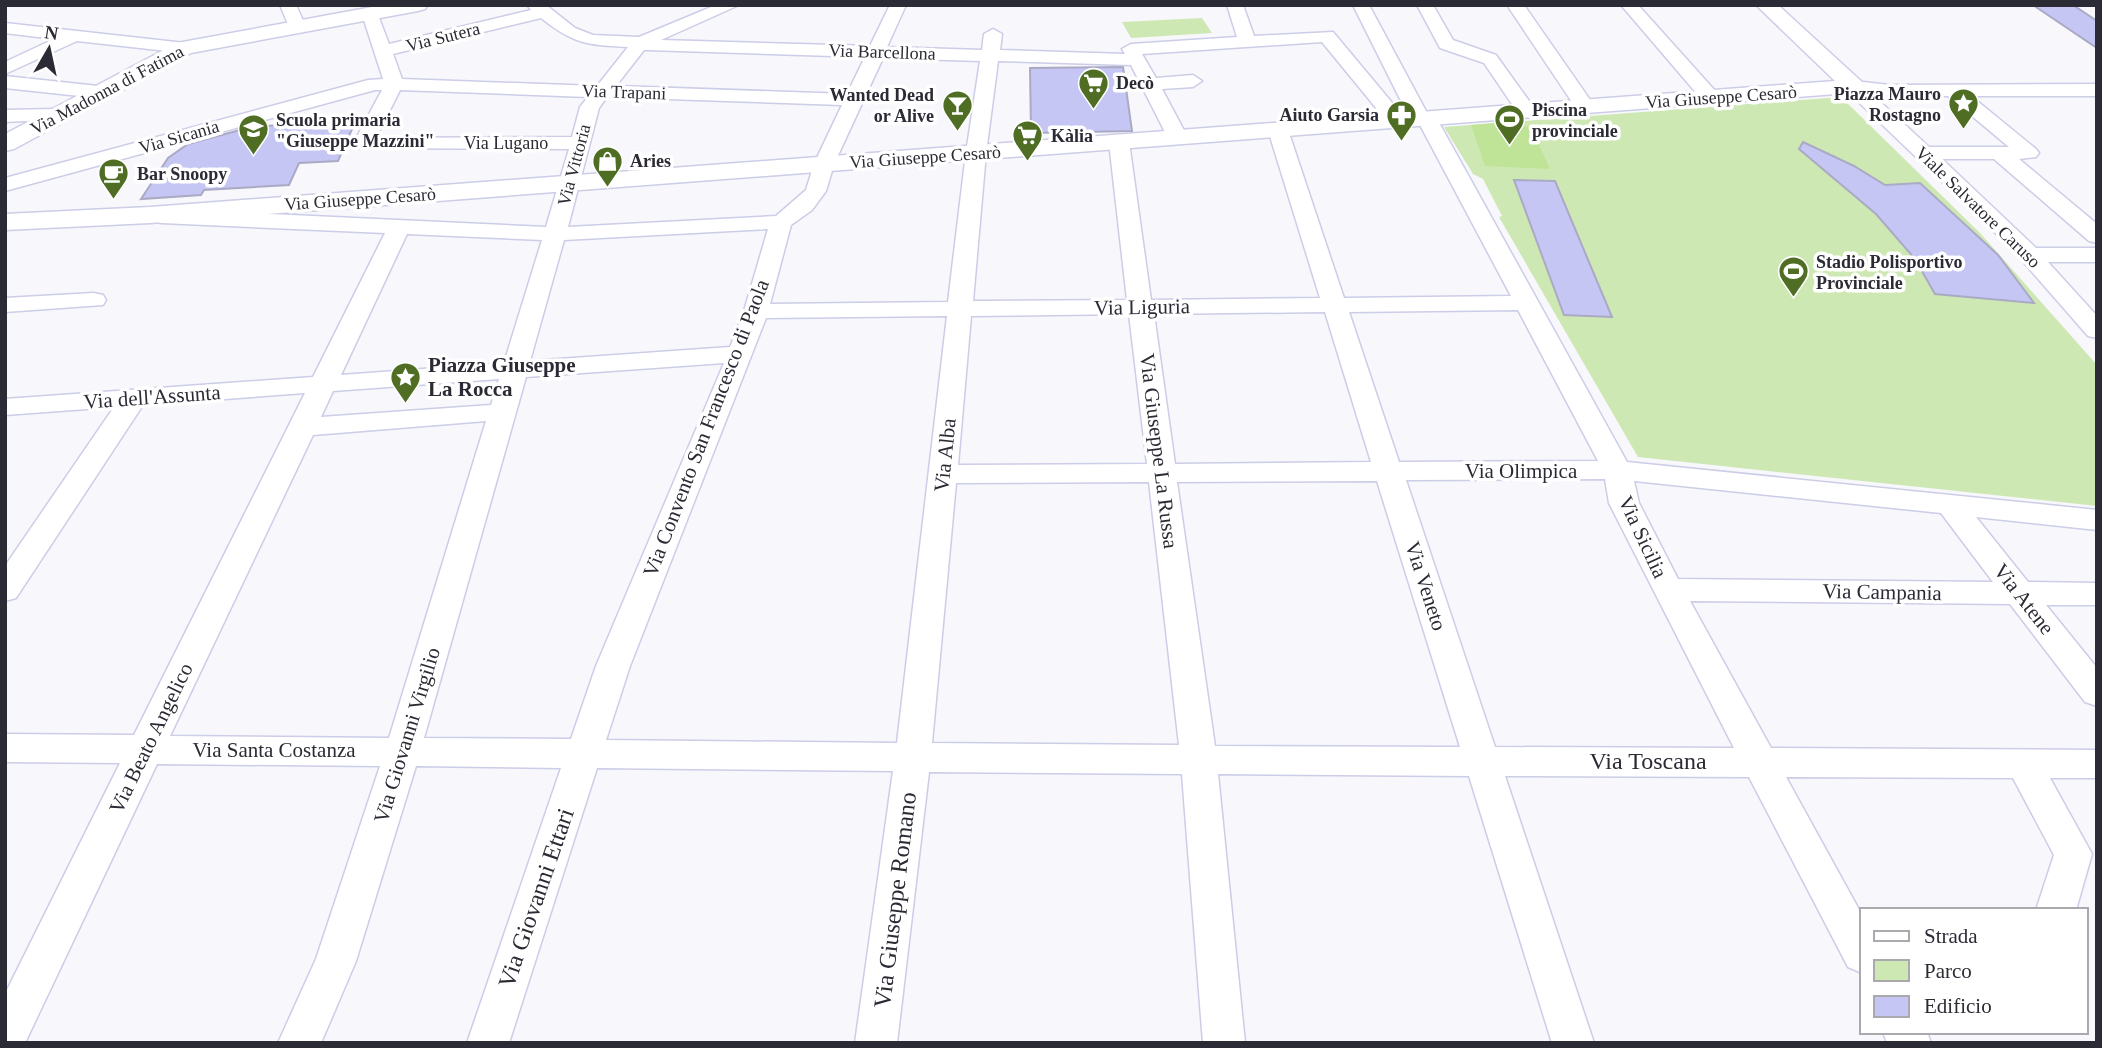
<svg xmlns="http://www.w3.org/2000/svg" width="2102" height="1048" viewBox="0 0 2102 1048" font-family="Georgia,serif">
	<rect width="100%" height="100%" fill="#f7f7fc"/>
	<path fill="#cee8b4" d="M1202 18 1212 33 1131 38 1122 22Z
		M1841 97 1980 233 2097 365V506L1638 457 1499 217 1502 216 1483 179 1473 174 1444 127Z"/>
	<path fill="#bfe497" d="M1506 122 1531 127 1550 169 1485 166 1471 125Z"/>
	<path fill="#c6c6f5" stroke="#aaaac4" stroke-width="2" d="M2033 5H2073L2097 21V48Z
		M1123 67 1132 131 1031 133 1030 68Z
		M356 120 338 161 299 163 289 185 204 190 201 195 141 199 168 158 188 144 251 127Z
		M1803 142 1854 166 1885 185 1920 183 1998 255 2034 303 1935 294 1915 259 1876 214 1799 149Z
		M1514 180 1555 181 1612 317 1564 315Z"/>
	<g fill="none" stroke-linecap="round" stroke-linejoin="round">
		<defs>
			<path id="minor" d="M280 5H296L306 27 303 31H291Z
				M527 5H546L575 28 593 35 639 37 716 5H739L661 40 870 46 890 5H906L887 47 982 50 984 34 993 29 1002 34 1000 50 1125 54 1122 49 1131 44 1237 37 1227 5H1243L1254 36 1333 32 1404 117 1407 121 1404 125H1390L1322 42 1142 54 1156 78 1193 75 1202 81 1193 87 1162 89 1188 138 1185 142H1171L1168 138 1131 65 998 61 986 153 973 301 1127 300 1109 142 1112 138H1126L1129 142 1151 300 1320 298 1268 130 1271 126H1285L1288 130 1344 298 1511 296 1420 125 1413 123 1410 119 1353 5H1369L1427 113 1434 115 1437 119 1627 462 2097 510V530L1976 517 2028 582 2097 583V605H2046L2097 668V706L2085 702 2010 604 1690 601 1771 748 2097 750V778H2050L2092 854 2076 910H2036L2054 855 2013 778 1786 777 1862 915V973L1848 967 1749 777 1505 776 1594 1043H1552L1469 776 1218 774 1245 1043H1203L1182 774 929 772 897 1043H855L893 771 597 768 509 1043H467L561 768 416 766 356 961 321 1043H278L316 959 380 766 157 764 25 1043H5V994L120 763 5 762V734L134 735 305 393 143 405 16 598 5 601V566L114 407 5 415V399L313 377 385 233 161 223 153 221 150 216 153 211 161 209 546 227 569 149 356 148 353 144 382 90H375L5 191V178L368 80 383 79 362 14 364 10H376L389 44 531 10ZM541 18C574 44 587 45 628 47L597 86 402 79 393 54ZM644 50H647L865 57 847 94 616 86ZM883 58 980 61 966 153 948 302 770 304 791 225 812 210 826 191 834 164ZM400 90 588 97 580 107 572 137 376 138ZM607 97 842 105 814 164 806 190 776 216 568 227 599 108ZM768 229 744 311 730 347 530 361 564 240ZM407 234 542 240 504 363 341 375ZM1518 310 1598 461 1399 462 1349 312ZM1325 312 1371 462 1175 464 1154 314ZM1129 314 1147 464 958 465 971 316ZM947 316 897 743 606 740 630 666 766 318ZM724 363 596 666 571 739 424 738 526 377ZM499 379 491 405 321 417 333 391ZM486 421 389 738 170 736 313 435ZM1605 479 1609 503 1734 748 1495 747 1406 480ZM1377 481 1460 747 1215 746 1177 482ZM1634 481 1941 513 1993 582 1678 579 1639 503ZM1149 482 1179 745 932 743 956 483Z
				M1417 5H1433L1453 40 1496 55 1537 112 1534 116H1520L1484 63 1440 48Z
				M1507 5H1524L1595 107 1592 111H1578Z
				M1621 5H1638L1718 94 1721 98 1718 102H1704Z
				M5 23 185 43 194 48 185 53 77 41 5 74V62L54 39 5 33Z
				M5 76 98 86 107 92 98 98 5 88Z
				M1854 81 1890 85 2097 84V96H1971L2036 149 2039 153 2036 157 2019 159 2097 224V243L2089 241 1994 159H1942L2036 248H2097V262H2048L2097 316V338L2088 336 2011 248 1847 91 1845 87ZM1873 95 1948 96 2009 147H1929Z
				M57 109 64 111 67 115 64 119 5 122V110Z
				M94 293 103 295 106 300 103 305 5 312V298Z
				M1883 1032H1927L1931 1043H1887Z"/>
			<path id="tertiary" d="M383 5H428L425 9 418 11 191 53 14 149 5 151V134L177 43Z
				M1756 5H1778L1862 82 1866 87 1862 92 150 223 5 230V214L150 207 1835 81Z"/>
		</defs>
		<use href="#minor" stroke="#cccde7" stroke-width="3"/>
		<use href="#tertiary" stroke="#cccde7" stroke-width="3"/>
		<use href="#minor" fill="#fff" fill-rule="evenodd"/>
		<use href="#tertiary" fill="#fff" fill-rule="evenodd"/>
	</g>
	<defs>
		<symbol id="supermarket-pin" viewBox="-11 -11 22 30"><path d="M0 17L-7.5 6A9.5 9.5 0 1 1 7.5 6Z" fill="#4f6e24" stroke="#fff"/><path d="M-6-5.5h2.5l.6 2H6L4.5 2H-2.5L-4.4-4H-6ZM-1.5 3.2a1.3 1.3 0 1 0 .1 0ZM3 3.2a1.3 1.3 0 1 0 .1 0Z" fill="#fff"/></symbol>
		<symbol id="sight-pin" viewBox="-11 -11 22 30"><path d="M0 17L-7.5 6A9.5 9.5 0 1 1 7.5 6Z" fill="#4f6e24" stroke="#fff"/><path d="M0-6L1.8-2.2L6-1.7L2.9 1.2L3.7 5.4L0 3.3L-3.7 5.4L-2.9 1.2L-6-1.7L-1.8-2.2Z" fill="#fff"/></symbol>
		<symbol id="bar-pin" viewBox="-11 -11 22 30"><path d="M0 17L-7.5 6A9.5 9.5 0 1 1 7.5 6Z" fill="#4f6e24" stroke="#fff"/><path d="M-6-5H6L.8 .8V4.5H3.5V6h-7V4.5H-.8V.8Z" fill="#fff"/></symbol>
		<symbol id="pharmacy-pin" viewBox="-11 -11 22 30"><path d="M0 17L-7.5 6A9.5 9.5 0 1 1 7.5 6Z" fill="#4f6e24" stroke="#fff"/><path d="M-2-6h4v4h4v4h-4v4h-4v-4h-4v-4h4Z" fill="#fff"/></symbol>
		<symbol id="stadium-pin" viewBox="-11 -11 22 30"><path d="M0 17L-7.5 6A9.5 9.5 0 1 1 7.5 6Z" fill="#4f6e24" stroke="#fff"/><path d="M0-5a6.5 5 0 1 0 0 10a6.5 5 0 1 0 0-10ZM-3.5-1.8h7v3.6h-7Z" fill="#fff"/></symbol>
		<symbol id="school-pin" viewBox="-11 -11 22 30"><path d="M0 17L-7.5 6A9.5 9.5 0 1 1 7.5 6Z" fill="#4f6e24" stroke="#fff"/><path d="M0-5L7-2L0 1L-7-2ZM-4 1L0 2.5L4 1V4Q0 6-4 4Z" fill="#fff"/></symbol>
		<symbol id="shop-pin" viewBox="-11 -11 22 30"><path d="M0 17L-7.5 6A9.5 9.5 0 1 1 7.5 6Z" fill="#4f6e24" stroke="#fff"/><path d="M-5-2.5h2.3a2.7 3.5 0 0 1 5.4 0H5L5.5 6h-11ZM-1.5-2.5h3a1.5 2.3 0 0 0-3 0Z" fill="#fff"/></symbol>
		<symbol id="cafe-pin" viewBox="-11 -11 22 30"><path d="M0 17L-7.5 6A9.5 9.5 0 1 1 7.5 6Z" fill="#4f6e24" stroke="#fff"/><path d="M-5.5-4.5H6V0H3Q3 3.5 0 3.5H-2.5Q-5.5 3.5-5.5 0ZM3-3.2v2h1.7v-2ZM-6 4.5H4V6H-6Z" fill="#fff"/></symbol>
	</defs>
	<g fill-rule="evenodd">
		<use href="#supermarket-pin" x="1076" y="66" width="35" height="47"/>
		<use href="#sight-pin" x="1946" y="86" width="35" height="47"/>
		<use href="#bar-pin" x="940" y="88" width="35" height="47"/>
		<use href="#pharmacy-pin" x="1384" y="98" width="35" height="47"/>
		<use href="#stadium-pin" x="1492" y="102" width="35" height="47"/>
		<use href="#school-pin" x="236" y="112" width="35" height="47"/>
		<use href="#supermarket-pin" x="1010" y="118" width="35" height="47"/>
		<use href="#shop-pin" x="590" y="144" width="35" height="47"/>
		<use href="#cafe-pin" x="96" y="156" width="35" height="47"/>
		<use href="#stadium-pin" x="1776" y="254" width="35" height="47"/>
		<use href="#sight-pin" x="388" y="360" width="35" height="47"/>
	</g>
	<g text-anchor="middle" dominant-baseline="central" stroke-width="7" stroke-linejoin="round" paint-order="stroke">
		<g font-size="18" fill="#2b2b35" stroke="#fff">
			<text transform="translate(443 37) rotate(-14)">Via Sutera</text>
			<text transform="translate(882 52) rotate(2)">Via Barcellona</text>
			<text transform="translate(107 90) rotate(-28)">Via Madonna di Fatima</text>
			<text transform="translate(624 92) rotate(2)">Via Trapani</text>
			<text transform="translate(1721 97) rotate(-4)">Via Giuseppe Cesarò</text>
			<text transform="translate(179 137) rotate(-16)">Via Sicania</text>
			<text x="506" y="143">Via Lugano</text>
			<text transform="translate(925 157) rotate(-4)">Via Giuseppe Cesarò</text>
			<text transform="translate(574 165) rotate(-75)">Via Vittoria</text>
			<text transform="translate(360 199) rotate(-4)">Via Giuseppe Cesarò</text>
			<text transform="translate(1978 207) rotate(44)">Viale Salvatore Caruso</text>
		</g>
		<g font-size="18" font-weight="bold" fill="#2b2b35" stroke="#fff" text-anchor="start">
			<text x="1116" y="83">Decò</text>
			<text x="1941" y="94" text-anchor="end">Piazza Mauro<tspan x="1941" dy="21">Rostagno</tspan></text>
			<text x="934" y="95" text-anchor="end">Wanted Dead<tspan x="934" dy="21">or Alive</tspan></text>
			<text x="1532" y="110">Piscina<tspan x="1532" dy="21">provinciale</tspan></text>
			<text x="1379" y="115" text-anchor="end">Aiuto Garsia</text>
			<text x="276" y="120">Scuola primaria<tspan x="276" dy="21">"Giuseppe Mazzini"</tspan></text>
			<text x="1051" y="136">Kàlia</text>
			<text x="630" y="161">Aries</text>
			<text x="137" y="174">Bar Snoopy</text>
			<text x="1816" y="262">Stadio Polisportivo<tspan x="1816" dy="21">Provinciale</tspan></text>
		</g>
		<g font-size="21" fill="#2b2b35" stroke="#fff">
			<text transform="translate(1142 307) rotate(-1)">Via Liguria</text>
			<text transform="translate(152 397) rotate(-4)">Via dell'Assunta</text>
			<text transform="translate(706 428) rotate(-69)">Via Convento San Francesco di Paola</text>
			<text transform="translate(1159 451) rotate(83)">Via Giuseppe La Russa</text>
			<text transform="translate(945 455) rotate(-84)">Via Alba</text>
			<text x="1521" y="471">Via Olimpica</text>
			<text transform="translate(1643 537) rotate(65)">Via Sicilia</text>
			<text transform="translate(1426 586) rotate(72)">Via Veneto</text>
			<text transform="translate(1882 592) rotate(1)">Via Campania</text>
			<text transform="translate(2024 599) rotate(52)">Via Atene</text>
			<text transform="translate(407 735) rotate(-73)">Via Giovanni Virgilio</text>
			<text transform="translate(151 738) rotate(-64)">Via Beato Angelico</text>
			<text x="274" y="750">Via Santa Costanza</text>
		</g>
		<g font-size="21" font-weight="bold" fill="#2b2b35" stroke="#fff" text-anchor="start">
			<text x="428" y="365">Piazza Giuseppe<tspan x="428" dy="24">La Rocca</tspan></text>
		</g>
		<g font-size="24" fill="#2b2b35" stroke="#fff">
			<text x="1648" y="761">Via Toscana</text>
			<text transform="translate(536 898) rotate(-71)">Via Giovanni Ettari</text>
			<text transform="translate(895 900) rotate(-83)">Via Giuseppe Romano</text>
		</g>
	</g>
	<rect width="2102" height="1048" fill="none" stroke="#2b2b35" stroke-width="14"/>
	<rect x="1860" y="908" width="228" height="126" fill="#ffffff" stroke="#aaaaae" stroke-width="2"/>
	<rect x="1874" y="931" width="35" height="10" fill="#ffffff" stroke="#aaaaae" stroke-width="2"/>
	<text x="1924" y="943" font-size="21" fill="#2b2b35">Strada</text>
	<rect x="1874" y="960" width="35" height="21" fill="#cee8b4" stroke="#aaaaae" stroke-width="2"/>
	<text x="1924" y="978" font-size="21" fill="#2b2b35">Parco</text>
	<rect x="1874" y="996" width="35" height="21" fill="#c6c6f5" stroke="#aaaaae" stroke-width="2"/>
	<text x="1924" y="1013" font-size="21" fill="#2b2b35">Edificio</text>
	<g transform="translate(49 49) rotate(9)" stroke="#ffffff" stroke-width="5" paint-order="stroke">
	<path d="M0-5L12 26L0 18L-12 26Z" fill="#2b2b35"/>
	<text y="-10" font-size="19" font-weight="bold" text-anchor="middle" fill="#2b2b35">N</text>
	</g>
</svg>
